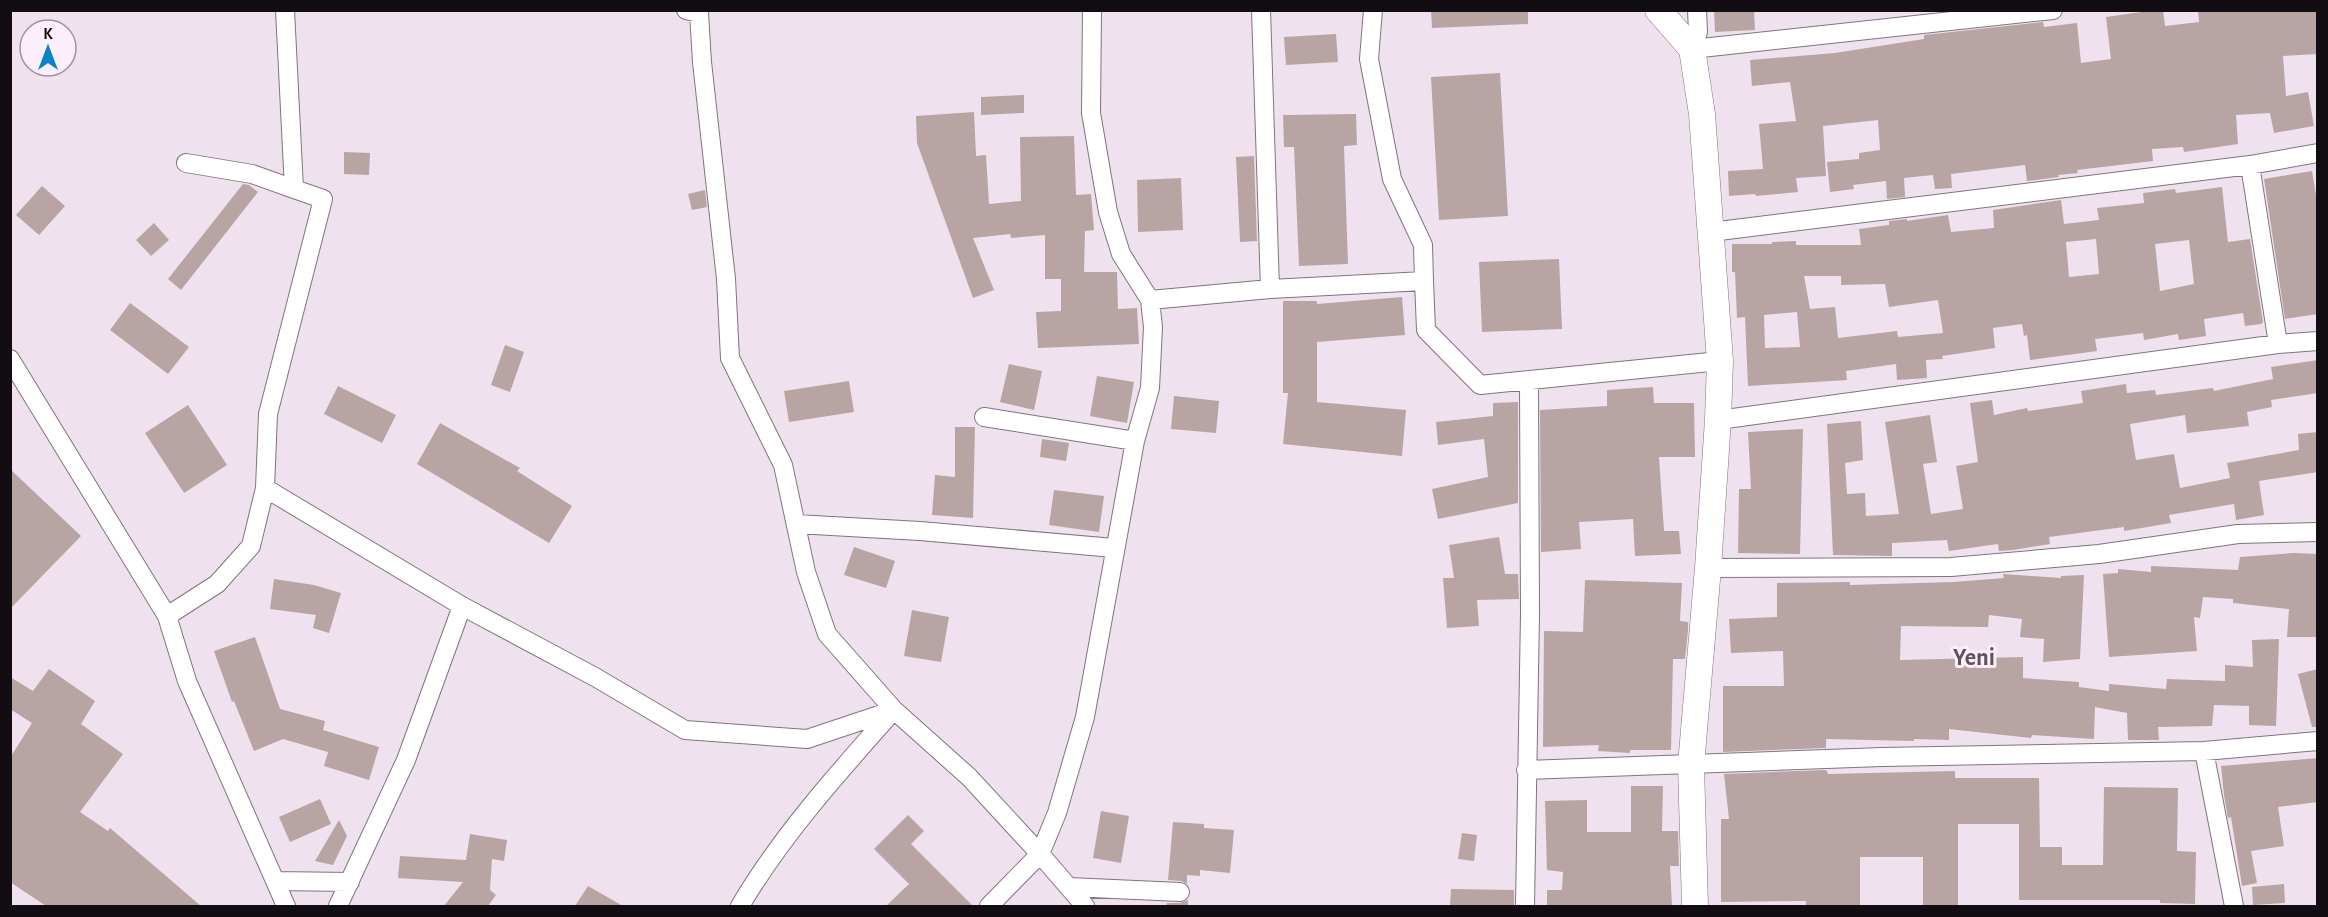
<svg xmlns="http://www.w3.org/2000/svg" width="2328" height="917" viewBox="0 0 2328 917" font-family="'Alegreya Sans',sans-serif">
	<rect width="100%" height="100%" fill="#efe1ee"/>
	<path fill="#b8a5a3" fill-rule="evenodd" d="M1431 10H1528V24L1432 28Z
		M1714 10H1754L1755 30 1715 32Z
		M2155 10H2163L2165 26 2199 22 2198 10H2318V54L2283 56 2286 96 2308 92 2314 126 2274 133 2270 113 2236 115 2238 144 2184 152 2183 147 2152 149 2153 161 2077 170 2078 173 2058 175 2059 177 2027 181 2025 165 1951 174 1952 188 1935 189 1933 175 1904 178 1905 197 1887 199 1886 181 1853 185 1854 189 1830 192 1827 162 1859 159V153L1880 150 1878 120 1823 126 1826 176 1796 178 1798 192 1756 196 1755 194 1729 196 1728 171 1763 169 1759 124 1796 121 1790 82 1752 86 1750 60 1835 53 1924 39V35L2043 22 2044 27 2077 23 2081 63 2111 59 2106 17Z
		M1336 34 1338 62 1286 65 1284 37Z
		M1500 73 1508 216 1439 220 1431 77Z
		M1024 95V113L981 115V97Z
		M974 112 976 156 986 155 989 204 1021 201 1020 137 1074 136 1076 195 1091 194 1094 230 1085 231 1084 272H1117L1118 309 1137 308 1139 344 1038 348 1036 312 1061 311V279H1045V235L1011 238 1010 234 973 238 994 290 973 298 917 143 916 116Z
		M1356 114 1357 145 1344 146 1348 264 1299 266 1294 147H1284L1283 115Z
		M344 152 370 153 369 175 344 174Z
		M1254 156 1257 241 1240 242 1236 157Z
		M2312 171 2318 207V314L2285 319 2264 179Z
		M1181 178 1183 230 1138 232 1137 180Z
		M243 184 249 185 258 192 181 290 168 279Z
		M42 186 65 206 39 235 16 215Z
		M2222 187 2228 242 2250 239 2263 322 2261 324 2245 326 2243 313 2204 319 2206 336 2179 340 2178 334 2144 340 2143 333 2095 339 2097 351 2030 360 2027 335 2024 336 2022 324 1993 328 1995 348 1942 356 1943 359 1926 360 1927 378 1897 380 1896 364 1846 371 1847 380 1748 386 1745 317 1737 318 1735 272H1732V244H1772V242L1796 241V245H1861L1859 229 1889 225V221L1907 219V221L1948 215 1951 232 1994 228 1993 210 2061 200 2064 224 2099 220 2097 208 2144 203 2143 193 2175 189 2176 193ZM2096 239 2099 274 2069 277 2066 242ZM2189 240 2194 284 2160 291 2155 244ZM1804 276H1841V285L1885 284 1889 307 1938 300 1943 333 1898 337 1897 331 1838 338 1835 307 1810 309ZM1797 312 1800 347 1765 348 1764 315Z
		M705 190 707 207 692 210 688 194Z
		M154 223 169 240 151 256 136 240Z
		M1559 259 1562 329 1482 332 1479 262Z
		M1402 297 1405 335 1317 342V402L1406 410 1402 456 1283 444 1288 393H1283V301H1317V304Z
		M130 303 189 347 168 374 110 330Z
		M505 345 524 352 510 392 491 385Z
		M2318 360V393L2271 400 2272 407 2247 412 2249 426 2187 433 2185 415 2130 424 2136 460 2174 454 2180 488 2230 478 2227 463 2299 450 2298 434 2318 432V472L2259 481 2264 515 2236 520 2234 504 2169 515 2171 523 2124 531V527L2049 537 2050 544 2013 550 1999 551 1998 544 1949 551 1947 540 1892 543V556L1833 555 1827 424 1861 421 1863 460 1845 463 1847 494 1865 493 1866 516 1899 514 1885 422 1930 415 1937 462 1923 464 1931 514 1963 509 1956 466 1978 462 1970 403 1992 400 1994 415 2027 408 2028 411 2083 403 2081 391 2126 384 2127 393 2155 390 2156 395 2213 388 2214 391 2273 379 2271 367Z
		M1009 364 1042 371 1034 410 1000 402Z
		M1097 376 1134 382 1127 423 1090 416Z
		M849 381 854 412 789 422 784 391Z
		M338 386 396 415 382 443 324 414Z
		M1653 387 1654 403H1694L1695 457H1659L1664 531H1679L1681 554 1635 556 1633 519 1579 522 1581 549 1541 552 1540 410 1607 406V390Z
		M1174 396 1219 401 1216 433 1171 429Z
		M1518 402V503L1438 519 1432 489 1488 477 1484 439 1438 445 1436 422 1493 416V403Z
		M188 405 227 465 184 493 145 433Z
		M440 423 520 468 517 471 572 506 549 543 417 464Z
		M955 427H975L973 518 932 515 935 475 955 477Z
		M1803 429 1800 554 1738 553 1739 489H1751L1748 432Z
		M1042 439 1069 443 1066 461 1040 457Z
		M10 469 81 536 10 609Z
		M1054 490 1104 496 1099 532 1049 525Z
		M1499 537 1505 574H1518L1519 599 1477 600 1479 626 1447 628 1443 578H1454L1449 545Z
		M854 547 895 561 886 588 844 575Z
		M2293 553 2318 554V637H2287L2289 609 2233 603V599L2203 597 2200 618 2194 617 2197 651 2109 657 2103 574 2118 573V569L2151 572V566L2238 570 2240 557Z
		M2003 574 2061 578V576L2084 575 2080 659 2043 662 2044 639 2020 637 2022 619 1989 615 1988 627 1901 626 1900 660 2023 657V678L2079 682V687L2109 691V684L2166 689 2167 679 2225 681V665L2253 667 2252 640 2279 639 2276 726 2249 725V706L2214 705 2212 726 2158 727 2159 740H2128L2127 713 2095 707 2094 739 2032 735 2031 738 1949 729V740L1914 739V741L1826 739V748L1723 752V686H1784L1783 651 1731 653 1729 619 1777 617V583L1850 582V585L1954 582 2004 578Z
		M274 579 314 585 341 593 329 633 313 628 316 615 270 609Z
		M1585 580 1682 583 1680 621 1688 622V630L1685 659H1673L1671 750H1630V753L1598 751 1599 745 1543 747 1544 631 1583 632Z
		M912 610 949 617 941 662 904 656Z
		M255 637 280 709 325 721 323 730 379 747 369 780 324 766 328 752 283 739 254 751 234 701 232 702 214 651Z
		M49 669 95 701 81 724 123 754 80 812 108 831 110 828 201 906H46L10 882V758L32 723 10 709V677L33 691Z
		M2318 669V727H2312L2298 674Z
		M2318 758V802L2278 807 2284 846 2251 851 2257 883 2242 886 2231 817 2228 818 2224 795 2221 766Z
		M1825 770 1827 771 1828 774 1955 771V778H2039L2040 847H2062V865H2103L2104 787 2178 788 2177 851 2196 852 2195 904 2160 903V900H2019V824H1958V906H1923V857H1860V906H1806V901L1721 902V819H1729L1724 774Z
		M1631 786H1663L1662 831H1678L1679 866H1670L1672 906H1547V890H1562L1563 872 1547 870 1545 801 1587 800V832H1631Z
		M320 799 331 824 290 842 279 817Z
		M1101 811 1129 816 1121 863 1093 858Z
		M908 815 924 831 911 844 973 906H886L909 884 874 849Z
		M339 820 347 836 333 865 315 861Z
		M1173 822 1204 824V828L1234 830 1230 873 1200 870V876L1187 875V884L1181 881 1168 880Z
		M1462 833 1477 835 1474 861 1458 859Z
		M470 834 507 840 504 861 492 859 490 890 496 895 488 906H444L463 882 398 878 400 856 466 860Z
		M2284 884 2285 903 2253 905 2252 887Z
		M588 886 623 906H575Z
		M1451 889 1514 890V905L1450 906Z
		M1188 900V906H1166L1167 903H1180Z"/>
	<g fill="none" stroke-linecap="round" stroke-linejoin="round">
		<defs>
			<path id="street" d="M686 10 699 13 702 62 726 279 730 358 783 465 806 572 827 634 894 710 969 777 1040 854 1085 906
				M1261 10 1270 289
				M1373 10 1369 59 1392 179 1423 245 1424 281
				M1697 10 1698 32 1692 49 2053 10
				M186 163 252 174 294 189
				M2250 165 2278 344
				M1711 232 2250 165 2318 153
				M1150 300 1270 289 1424 281 1426 330 1480 385 1720 361
				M10 359 167 616 187 681 286 906
				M984 417 1135 441
				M1718 420 2278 344 2318 341
				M265 488 462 606 595 677 685 730 807 739 894 710
				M796 524 920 531 1114 548
				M1708 568 1951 567 2099 554 2238 534 2318 532
				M167 616 217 584 251 546 265 488 268 414 323 199 294 189 285 10
				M2204 751 2234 906
				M1526 770 1882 757 2204 751 2318 741
				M275 881 350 882
				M1069 887 1180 892
				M338 906 406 760 462 606
				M740 906C782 835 838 773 893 711
				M989 906 1040 854 1057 813 1085 717 1135 441 1150 388 1153 327 1150 300 1121 254 1108 212 1091 113 1092 10
				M1525 906 1530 614 1529 381"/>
			<path id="secondary" d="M1658 10 1692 49 1702 114 1720 361 1718 420 1708 568 1691 765 1695 906"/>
		</defs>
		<use href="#street" stroke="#80747f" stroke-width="20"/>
		<use href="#secondary" stroke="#80747f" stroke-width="27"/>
		<use href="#street" stroke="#fff" stroke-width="18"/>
		<use href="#secondary" stroke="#fff" stroke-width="26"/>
	</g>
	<g text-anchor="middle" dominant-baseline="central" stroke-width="6" stroke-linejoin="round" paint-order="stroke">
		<g font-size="24" font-weight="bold" fill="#5e525d" stroke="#fdeefb">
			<text x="1974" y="658">Yeni</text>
		</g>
	</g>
	<rect width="2328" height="917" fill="none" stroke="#120d12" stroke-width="24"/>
	<g transform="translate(48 48)"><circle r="28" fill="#fdeefb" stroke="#9f949e" stroke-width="1.5"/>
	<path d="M0-4.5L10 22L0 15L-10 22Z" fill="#0983cb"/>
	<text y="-9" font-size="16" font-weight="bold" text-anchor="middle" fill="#120d12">K</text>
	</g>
</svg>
